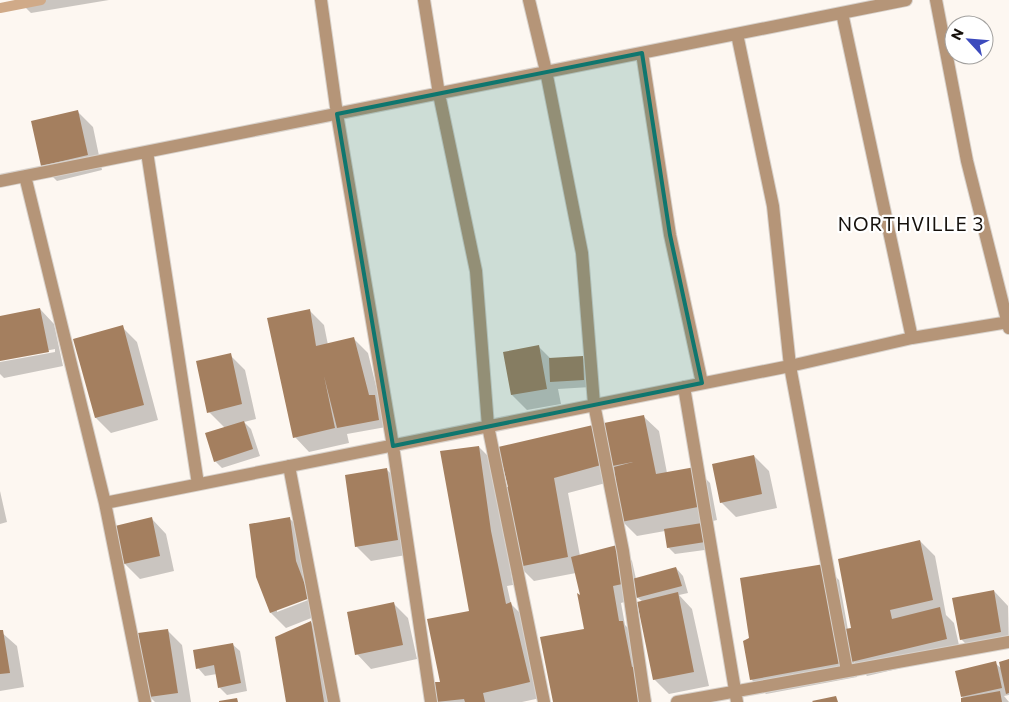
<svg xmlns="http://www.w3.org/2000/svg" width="1009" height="702" viewBox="0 0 1009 702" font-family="Commissioner,sans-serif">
	<rect width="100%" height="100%" fill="#fdf7f1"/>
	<path fill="#0003" fill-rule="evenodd" d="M18 0H109L31 13Z
		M78 112 93 127 102 170 57 181 42 166Z
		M40 309 54 324 63 366 4 378 0 374V362L55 352V349L0 360V317Z
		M309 310 324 325 328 345 353 338 368 353 386 427 347 434 349 443 309 452 295 437Z
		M122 327 137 342 158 420 111 433 96 418 75 339Z
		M538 346 551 359 582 357 590 364 591 387 558 389 561 404 527 410 512 395 504 353Z
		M230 355 245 370 256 419 244 422 251 429 260 456 222 468 215 461 225 428 209 412Z
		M644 417 659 431 667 473 695 468 710 483 717 520 701 524 712 549 675 554 668 547 665 531 637 536 622 521 617 480 568 493 580 556 617 546 632 561 636 579 676 568 683 576 688 593 679 595 692 609 709 686 669 694 654 679 643 602 638 598 621 603 625 625 637 637 652 702H555L585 629 582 597 576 573 534 581 519 566 504 489Z
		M479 447 494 462 513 585 507 586 511 604 526 619 545 697 522 702H437L441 684 470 612Z
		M754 456 769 471 777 508 736 517 721 502Z
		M387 470 402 484 412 554 371 561 356 546Z
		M0 491 7 522 0 524Z
		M152 519 166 534 174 571 140 579 125 564 117 527Z
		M290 519 305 533 311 577 324 613 286 628 271 613ZM315 595 316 597 277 612V609Z
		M920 541 935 556 946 615 954 623 961 654 867 676 854 662 857 677 766 694 751 679V639L824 565 839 580 848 630 852 629Z
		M994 591 1008 606 1009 648 976 654 961 639Z
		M393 603 408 618 417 659 371 669 357 654Z
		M311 622 325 637 336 702H287Z
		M167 630 182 645 191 702H155L150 697Z
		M0 631 17 646 24 687 0 691Z
		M232 644 240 651 247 691 227 695 219 687 217 674 205 676 198 668Z
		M1009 661V695L1004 696 1009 702H963L964 699 962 697 995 663 1002 669Z"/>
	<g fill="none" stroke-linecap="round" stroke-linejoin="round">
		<path stroke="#d0aa88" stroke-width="10" d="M0 8 41 0"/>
	</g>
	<path fill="#a47f5f" d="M78 110 88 155 41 166 31 121Z
		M40 308 49 352 0 361V316Z
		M310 309 316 346 354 337 369 395H375L379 420 337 428 324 376 335 428 293 438 267 318Z
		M123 325 144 405 95 418 73 339Z
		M539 345 547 389 511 395 503 352Z
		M231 353 242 404 207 413 196 361Z
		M583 356 584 380 550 382 549 358Z
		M644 415 656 474 695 467 703 506 621 522 614 467 633 462 607 467 599 424Z
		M244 421 253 449 214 462 205 433Z
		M593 425 601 465 554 478 568 557 518 567 503 488 508 487 498 447Z
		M479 446 491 531 506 604 511 602 530 682 483 693 485 702H465L464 699 436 702 432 682H440L427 619 469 611 440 451Z
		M754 455 762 494 720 503 712 464Z
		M387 468 398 540 355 547 345 475Z
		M152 517 160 556 124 564 115 526Z
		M290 517 296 561 310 598 270 613 256 577 249 524Z
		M702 523 705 542 667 548 664 529Z
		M920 540 933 600 890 610 892 619 940 607 947 639 851 662 845 629 851 628 838 559Z
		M617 545 627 583 613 586 619 621H623L632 667 635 666 640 702H553L540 637 584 629 577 593 580 595 571 557Z
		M824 564 842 663 750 680 743 641 749 638 740 578Z
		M676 567 682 586 636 598 632 579Z
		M994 590 1001 632 960 640 952 598Z
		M678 592 694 672 653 680 637 602Z
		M394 602 403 645 355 655 347 612Z
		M311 621 324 702H286L275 637Z
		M168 629 178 693 149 697 138 633Z
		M0 630H3L10 673 0 674Z
		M233 643 241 683 218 688 214 665 196 669 193 650Z
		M1009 659V693L1006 694 999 662Z
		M996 661 1002 688 961 697 955 671Z
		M1000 691 1002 702H961V698Z
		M836 696 838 702H813L812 701Z
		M237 698 238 702H219V701Z"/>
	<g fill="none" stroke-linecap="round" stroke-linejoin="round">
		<defs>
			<path id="minor" d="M321 0 337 114 393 446 431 702
				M424 0 439 94 476 271 488 426 544 702
				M529 0 546 71 582 253 594 404 623 551 645 702
				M936 0 967 161 1009 328
				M842 13 912 338
				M737 34 773 206 790 366 847 671
				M642 53 670 235 702 383
				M147 152 198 484
				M25 176 105 503 145 702
				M0 181 906 0
				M684 387 737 702
				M289 466 334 702
				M105 503 790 366 912 338 1009 322
				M677 702 1009 642"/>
		</defs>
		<use href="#minor" stroke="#d8d2cc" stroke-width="14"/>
		<use href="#minor" stroke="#b59578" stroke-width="12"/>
	</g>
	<path fill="#0f766e" fill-opacity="0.2" stroke="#0f766e" stroke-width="4" stroke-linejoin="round" d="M642 53 670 235 702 383 393 446 337 114Z"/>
	<g text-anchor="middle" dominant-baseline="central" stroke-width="4.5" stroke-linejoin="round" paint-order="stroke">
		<g font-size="19" letter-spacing="1" fill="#16110c" stroke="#fff">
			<text x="911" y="223">NORTHVILLE 3</text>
		</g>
	</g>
	<g transform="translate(969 40) rotate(296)"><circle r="24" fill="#ffffff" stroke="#a2a09e"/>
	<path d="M0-4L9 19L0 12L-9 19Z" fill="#3c4abd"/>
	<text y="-8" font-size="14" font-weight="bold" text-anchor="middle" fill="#16110c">N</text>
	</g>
</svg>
